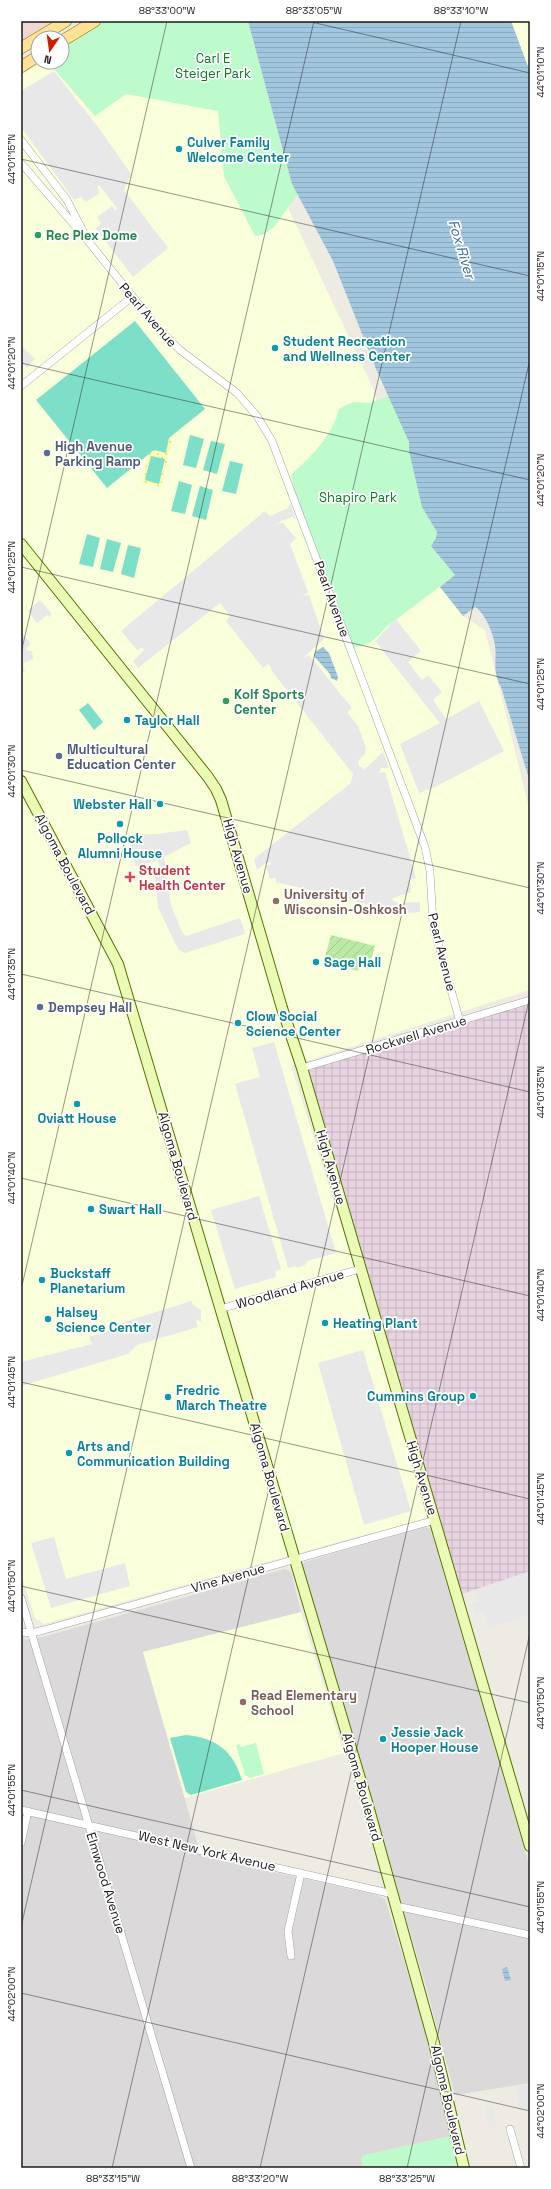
<svg xmlns="http://www.w3.org/2000/svg" width="551" height="2189" viewBox="0 0 551 2189" font-family="'Space Grotesk',sans-serif">
	<defs>
		<pattern id="industrial-grid" width="8" height="8" patternUnits="userSpaceOnUse"><rect width="8" height="8" fill="#e7d4e0"/><path d="M0 4h8M4 0v8" fill="none" stroke="#c6b5c0"/></pattern>
		<pattern id="sand-dots" width="8" height="8" patternUnits="userSpaceOnUse"><rect width="8" height="8" fill="#fffcaf"/><path d="M2 2h.1M6 6h.1" fill="none" stroke="#dad796" stroke-width="1.8" stroke-linecap="round"/></pattern>
		<pattern id="garden-furrows" width="10" height="10" patternUnits="userSpaceOnUse"><rect width="10" height="10" fill="#bceaa6"/><path d="M-1 1l2-2M0 10L10 0M9 11l2-2" fill="none" stroke="#a1c88e"/></pattern>
		<pattern id="water-rules" width="6" height="5" patternUnits="userSpaceOnUse"><rect width="6" height="5" fill="#a1c6dd"/><path d="M0 2.5h6" fill="none" stroke="#8aaabd"/></pattern>
	</defs>
	<rect width="100%" height="100%" fill="#eeece2"/>
	<path fill="#dbd9d9" d="M425 1527 430 1528 530 1867V2083L455 2095 425 1983 302 1566 304 1562Z
		M285 1569 290 1571 292 1575 301 1612 143 1652 201 1856 377 1895 385 1899 419 2009 451 2136 361 2156 363 2168H21V1625L25 1640 46 1636Z"/>
	<path fill="#f0d7d0" d="M21 21H66L21 48Z"/>
	<path fill="url(#industrial-grid)" d="M530 1000V1571L456 1596 302 1068Z"/>
	<path fill="#f9ffda" d="M230 21 290 212 372 386 440 587 463 616 485 630 530 812V990L291 1066 435 1520 367 1534 44 1624 35 1618 21 1574V75L44 62H62Z
		M511 21H530V72Z
		M301 1612 344 1753 185 1798 143 1652Z"/>
	<path fill="url(#sand-dots)" d="M156 422 175 427 161 487 142 483Z"/>
	<path fill="#bdfacc" d="M95 21H248L292 184 298 194 274 227 263 235 255 236 224 176 218 111 126 94 95 116 48 62H62V41Z
		M389 396 409 442V451L422 507 437 532 436 538 431 546 455 575 385 628C375 641 366 646 350 648L297 504 291 475C310 458 333 435 339 409L353 402 369 403Z
		M256 1743 264 1774 250 1778 245 1775 236 1745 240 1744 241 1747Z
		M451 2136 459 2168H363L361 2156Z"/>
	<path fill="url(#garden-furrows)" d="M331 935 375 946 369 969 359 966 358 971 334 965 335 959 325 957Z"/>
	<path fill="#7edfc9" d="M135 321 205 409 169 438 166 453 154 450 107 488 36 400Z
		M190 435 204 439 196 468 183 465Z
		M211 441 225 444 217 474 203 470Z
		M151 456 165 459 159 484 145 480Z
		M230 461 243 464 236 494 222 491Z
		M179 481 192 485 185 514 171 511Z
		M200 486 213 490 206 520 192 516Z
		M87 534 100 538 93 567 79 564Z
		M107 539 121 543 113 572 100 569Z
		M128 545 141 548 134 578 121 574Z
		M88 703 103 722 94 730 79 710Z
		M186 1735C217 1738 233 1751 242 1780L191 1795 186 1792 170 1738Z"/>
	<path fill="#e8e8e8" d="M54 71 101 131 131 174 124 190 168 248 133 277 96 229 101 223 97 217 112 206 116 211 117 208 99 185 97 187 100 193 86 202 81 197 74 200 21 127V91Z
		M21 345 35 359 27 368 21 361Z
		M290 503 296 519 292 517 281 521 276 525 282 522 296 538 290 544 308 592 303 596 309 595 324 639 303 658 309 655 352 708 347 712 358 726 366 748 365 754 358 761 359 766 365 769 383 752 389 768H381L379 773 385 772 416 878 410 880 411 892 393 898 392 900 398 903 420 902V912L403 913 276 882V878L270 879 266 866 271 864V862L266 863 257 870 254 859 351 783 353 774 271 670V667L268 664 263 668 226 621 230 616 220 603 138 668 133 661 145 649 140 648 138 651 121 631 265 511 270 516 288 508Z
		M40 600 52 614 49 617 47 615 37 623 28 611Z
		M396 619 421 651 408 662 422 680 428 675 442 692 433 700 446 719 479 701 504 751 435 787 419 793 400 744 440 723 375 641Z
		M21 632 31 644 26 649 28 651H32L33 659 24 663 23 667 25 671 21 673Z
		M187 830 191 843 164 857 171 905 182 932 186 936 240 918 245 934 185 953 179 950 175 943 158 907 154 873H161L158 860 136 867 130 849 131 835 157 834Z
		M274 1042 336 1253 307 1261 305 1265 297 1268 296 1266 288 1268 235 1084 260 1077 252 1048Z
		M259 1196 281 1269 275 1271 276 1277 235 1289 211 1210Z
		M191 1301 193 1305 201 1310V1322L197 1319 196 1322 198 1327 137 1345 128 1354 21 1386V1362L92 1344 89 1337 114 1329 121 1323Z
		M363 1350 411 1511 364 1525 318 1363Z
		M54 1537 66 1579 125 1563 130 1586 51 1608 31 1543Z
		M530 1571V1615L489 1628 484 1613 476 1615 472 1603 478 1602 475 1591Z
		M530 2084V2108L518 2110 517 2086Z
		M494 2106 496 2127 488 2128 485 2107Z"/>
	<path fill="url(#water-rules)" d="M248 21H511L530 72V782L501 687C492 671 497 661 495 645 493 633 485 613 475 607L463 616 440 587 455 575 431 546 436 538 437 532 422 507 409 451V442L376 369 333 261 292 184Z
		M323 647 329 653 338 677 337 681 331 678 330 674 314 656 316 651Z
		M507 1967 511 1980 505 1981 502 1969Z"/>
	<g fill="none" stroke-linecap="round" stroke-linejoin="round">
		<defs>
			<path id="street" d="M21 140 67 200 84 233
				M21 163 88 241 158 328 180 350 237 393 257 416 272 441 425 847 430 871 433 925 460 1022
				M21 386 132 297
				M302 1068 530 1000
				M220 1309 360 1269
				M21 1598 191 2168
				M21 1632 31 1633 44 1630 435 1520
				M21 1810 393 1894
				M21 1843 28 1811
				M396 1906 530 1935
				M291 1956 288 1931 301 1873
				M510 2129 521 2168"/>
			<path id="secondary" d="M21 544 208 777 216 789 221 800 282 1008 302 1068 530 1846
				M21 781 118 964 367 1802 434 2043 464 2168"/>
			<path id="primary" d="M62 41 95 21
				M21 48 66 21
				M21 67 38 56"/>
		</defs>
		<use href="#street" stroke="#a3a3a3" stroke-width="8"/>
		<use href="#secondary" stroke="#557403" stroke-width="12"/>
		<use href="#primary" stroke="#957b00" stroke-width="12"/>
		<use href="#street" stroke="#fff" stroke-width="7"/>
		<use href="#secondary" stroke="#ebfab4" stroke-width="10"/>
		<use href="#primary" stroke="#fde298" stroke-width="11"/>
	</g>
	<path fill="none" stroke="#1c1c1c" stroke-width="1" stroke-opacity="0.45" d="M307 21 530 73M21 159 530 276M21 363 530 480M21 567 530 684M21 653 167 21M21 770 530 888M21 974 530 1092M21 1178 530 1296M21 1290 314 21M21 1382 530 1499M21 1586 530 1703M21 1790 530 1907M21 1927 461 21M21 1993 530 2111M112 2168 530 359M260 2168 530 996M407 2168 530 1633"/>
	<g fill="#0f9aa8" stroke="#fff" stroke-width="1.5">
		<circle cx="179" cy="149" r="4"/>
		<circle cx="275" cy="348" r="4"/>
		<circle cx="127" cy="720" r="4"/>
		<circle cx="160" cy="804" r="4"/>
		<circle cx="120" cy="824" r="4"/>
		<circle cx="316" cy="962" r="4"/>
		<circle cx="238" cy="1023" r="4"/>
		<circle cx="77" cy="1104" r="4"/>
		<circle cx="91" cy="1209" r="4"/>
		<circle cx="42" cy="1280" r="4"/>
		<circle cx="48" cy="1319" r="4"/>
		<circle cx="325" cy="1323" r="4"/>
		<circle cx="473" cy="1396" r="4"/>
		<circle cx="168" cy="1397" r="4"/>
		<circle cx="69" cy="1453" r="4"/>
		<circle cx="383" cy="1739" r="4"/>
	</g>
	<g fill="#2e9e5b" stroke="#fff" stroke-width="1.5">
		<circle cx="38" cy="235" r="4"/>
		<circle cx="226" cy="701" r="4"/>
	</g>
	<g fill="#5c6f8a" stroke="#fff" stroke-width="1.5">
		<circle cx="47" cy="453" r="4"/>
		<circle cx="59" cy="756" r="4"/>
		<circle cx="40" cy="1007" r="4"/>
	</g>
	<path fill="#e0444e" stroke="#fff" stroke-width="1.5" d="M128 871h4v4h4v4h-4v4h-4v-4h-4v-4h4z"/>
	<g fill="#8d6e63" stroke="#fff" stroke-width="1.5">
		<circle cx="276" cy="901" r="4"/>
		<circle cx="243" cy="1702" r="4"/>
	</g>
	<g text-anchor="middle" dominant-baseline="central" stroke-width="3.5" stroke-linejoin="round" paint-order="stroke">
		<g font-size="13" fill="#097b25" stroke="#fff">
			<text x="213" y="58">Carl E<tspan x="213" dy="15">Steiger Park</tspan></text>
			<text x="358" y="497">Shapiro Park</text>
		</g>
		<g font-size="13" font-weight="bold" fill="#0d838f" stroke="#fff" text-anchor="start">
			<text x="187" y="142">Culver Family<tspan x="187" dy="15">Welcome Center</tspan></text>
			<text x="283" y="341">Student Recreation<tspan x="283" dy="15">and Wellness Center</tspan></text>
			<text x="135" y="720">Taylor Hall</text>
			<text x="152" y="804" text-anchor="end">Webster Hall</text>
			<text x="120" y="838" text-anchor="middle">Pollock<tspan x="120" dy="15">Alumni House</tspan></text>
			<text x="324" y="962">Sage Hall</text>
			<text x="246" y="1016">Clow Social<tspan x="246" dy="15">Science Center</tspan></text>
			<text x="77" y="1118" text-anchor="middle">Oviatt House</text>
			<text x="99" y="1209">Swart Hall</text>
			<text x="50" y="1273">Buckstaff<tspan x="50" dy="15">Planetarium</tspan></text>
			<text x="56" y="1312">Halsey<tspan x="56" dy="15">Science Center</tspan></text>
			<text x="333" y="1323">Heating Plant</text>
			<text x="176" y="1390">Fredric<tspan x="176" dy="15">March Theatre</tspan></text>
			<text x="465" y="1396" text-anchor="end">Cummins Group</text>
			<text x="77" y="1446">Arts and<tspan x="77" dy="15">Communication Building</tspan></text>
			<text x="391" y="1732">Jessie Jack<tspan x="391" dy="15">Hooper House</tspan></text>
		</g>
		<g font-size="13" font-weight="bold" fill="#27864d" stroke="#fff" text-anchor="start">
			<text x="46" y="235">Rec Plex Dome</text>
			<text x="234" y="694">Kolf Sports<tspan x="234" dy="15">Center</tspan></text>
		</g>
		<g font-size="13" fill="#1c1c1c" stroke="#fff">
			<text transform="translate(148 315) rotate(49)">Pearl Avenue</text>
			<text transform="translate(332 599) rotate(70)">Pearl Avenue</text>
			<text transform="translate(238 856) rotate(74)">High Avenue</text>
			<text transform="translate(65 864) rotate(62)">Algoma Boulevard</text>
			<text transform="translate(442 952) rotate(76)">Pearl Avenue</text>
			<text transform="translate(416 1035) rotate(-17)">Rockwell Avenue</text>
			<text transform="translate(178 1166) rotate(74)">Algoma Boulevard</text>
			<text transform="translate(331 1167) rotate(74)">High Avenue</text>
			<text transform="translate(290 1289) rotate(-16)">Woodland Avenue</text>
			<text transform="translate(270 1477) rotate(74)">Algoma Boulevard</text>
			<text transform="translate(422 1478) rotate(73)">High Avenue</text>
			<text transform="translate(228 1578) rotate(-16)">Vine Avenue</text>
			<text transform="translate(362 1787) rotate(74)">Algoma Boulevard</text>
			<text transform="translate(207 1851) rotate(13)">West New York Avenue</text>
			<text transform="translate(106 1883) rotate(73)">Elmwood Avenue</text>
			<text transform="translate(448 2100) rotate(77)">Algoma Boulevard</text>
		</g>
		<g font-size="13" font-weight="bold" fill="#4e5e75" stroke="#fff" text-anchor="start">
			<text x="55" y="446">High Avenue<tspan x="55" dy="15">Parking Ramp</tspan></text>
			<text x="67" y="749">Multicultural<tspan x="67" dy="15">Education Center</tspan></text>
			<text x="48" y="1007">Dempsey Hall</text>
		</g>
		<g font-size="13" font-weight="bold" fill="#be3a42" stroke="#fff" text-anchor="start">
			<text x="139" y="870">Student<tspan x="139" dy="15">Health Center</tspan></text>
		</g>
		<g font-size="13" font-weight="bold" fill="#785e54" stroke="#fff" text-anchor="start">
			<text x="284" y="894">University of<tspan x="284" dy="15">Wisconsin-Oshkosh</tspan></text>
			<text x="251" y="1695">Read Elementary<tspan x="251" dy="15">School</tspan></text>
		</g>
		<g font-size="14" font-style="italic" fill="#486aad" stroke="#fff">
			<text transform="translate(462 249) rotate(73)">Fox River</text>
		</g>
	</g>
	<rect width="551" height="2189" fill="none" stroke="#ffffff" stroke-width="44"/>
	<g transform="translate(50 50) rotate(193)"><circle r="19" fill="#ffffff" stroke="#a4a4a4"/>
	<path d="M0-3L7 15L0 10L-7 15Z" fill="#c92000"/>
	<text y="-6" font-size="11" font-weight="bold" text-anchor="middle" fill="#1c1c1c">N</text>
	</g>
	<rect x="22" y="22" width="507" height="2145" fill="none" stroke="#1c1c1c" stroke-width="1.5"/>
	<g font-size="10" text-anchor="middle" fill="#1c1c1c">
		<text x="167" y="14">88°33'00"W</text>
		<text x="314" y="14">88°33'05"W</text>
		<text x="461" y="14">88°33'10"W</text>
		<text transform="translate(540 72) rotate(-90)" y="4">44°01'10"N</text>
		<text transform="translate(11 159) rotate(-90)" y="4">44°01'15"N</text>
		<text transform="translate(540 276) rotate(-90)" y="4">44°01'15"N</text>
		<text transform="translate(11 363) rotate(-90)" y="4">44°01'20"N</text>
		<text transform="translate(540 480) rotate(-90)" y="4">44°01'20"N</text>
		<text transform="translate(11 567) rotate(-90)" y="4">44°01'25"N</text>
		<text transform="translate(540 684) rotate(-90)" y="4">44°01'25"N</text>
		<text transform="translate(11 771) rotate(-90)" y="4">44°01'30"N</text>
		<text transform="translate(540 888) rotate(-90)" y="4">44°01'30"N</text>
		<text transform="translate(11 974) rotate(-90)" y="4">44°01'35"N</text>
		<text transform="translate(540 1092) rotate(-90)" y="4">44°01'35"N</text>
		<text transform="translate(11 1178) rotate(-90)" y="4">44°01'40"N</text>
		<text transform="translate(540 1295) rotate(-90)" y="4">44°01'40"N</text>
		<text transform="translate(11 1382) rotate(-90)" y="4">44°01'45"N</text>
		<text transform="translate(540 1499) rotate(-90)" y="4">44°01'45"N</text>
		<text transform="translate(11 1586) rotate(-90)" y="4">44°01'50"N</text>
		<text transform="translate(540 1703) rotate(-90)" y="4">44°01'50"N</text>
		<text transform="translate(11 1790) rotate(-90)" y="4">44°01'55"N</text>
		<text transform="translate(540 1907) rotate(-90)" y="4">44°01'55"N</text>
		<text transform="translate(11 1994) rotate(-90)" y="4">44°02'00"N</text>
		<text transform="translate(540 2111) rotate(-90)" y="4">44°02'00"N</text>
		<text x="113" y="2182">88°33'15"W</text>
		<text x="260" y="2182">88°33'20"W</text>
		<text x="407" y="2182">88°33'25"W</text>
	</g>
</svg>
